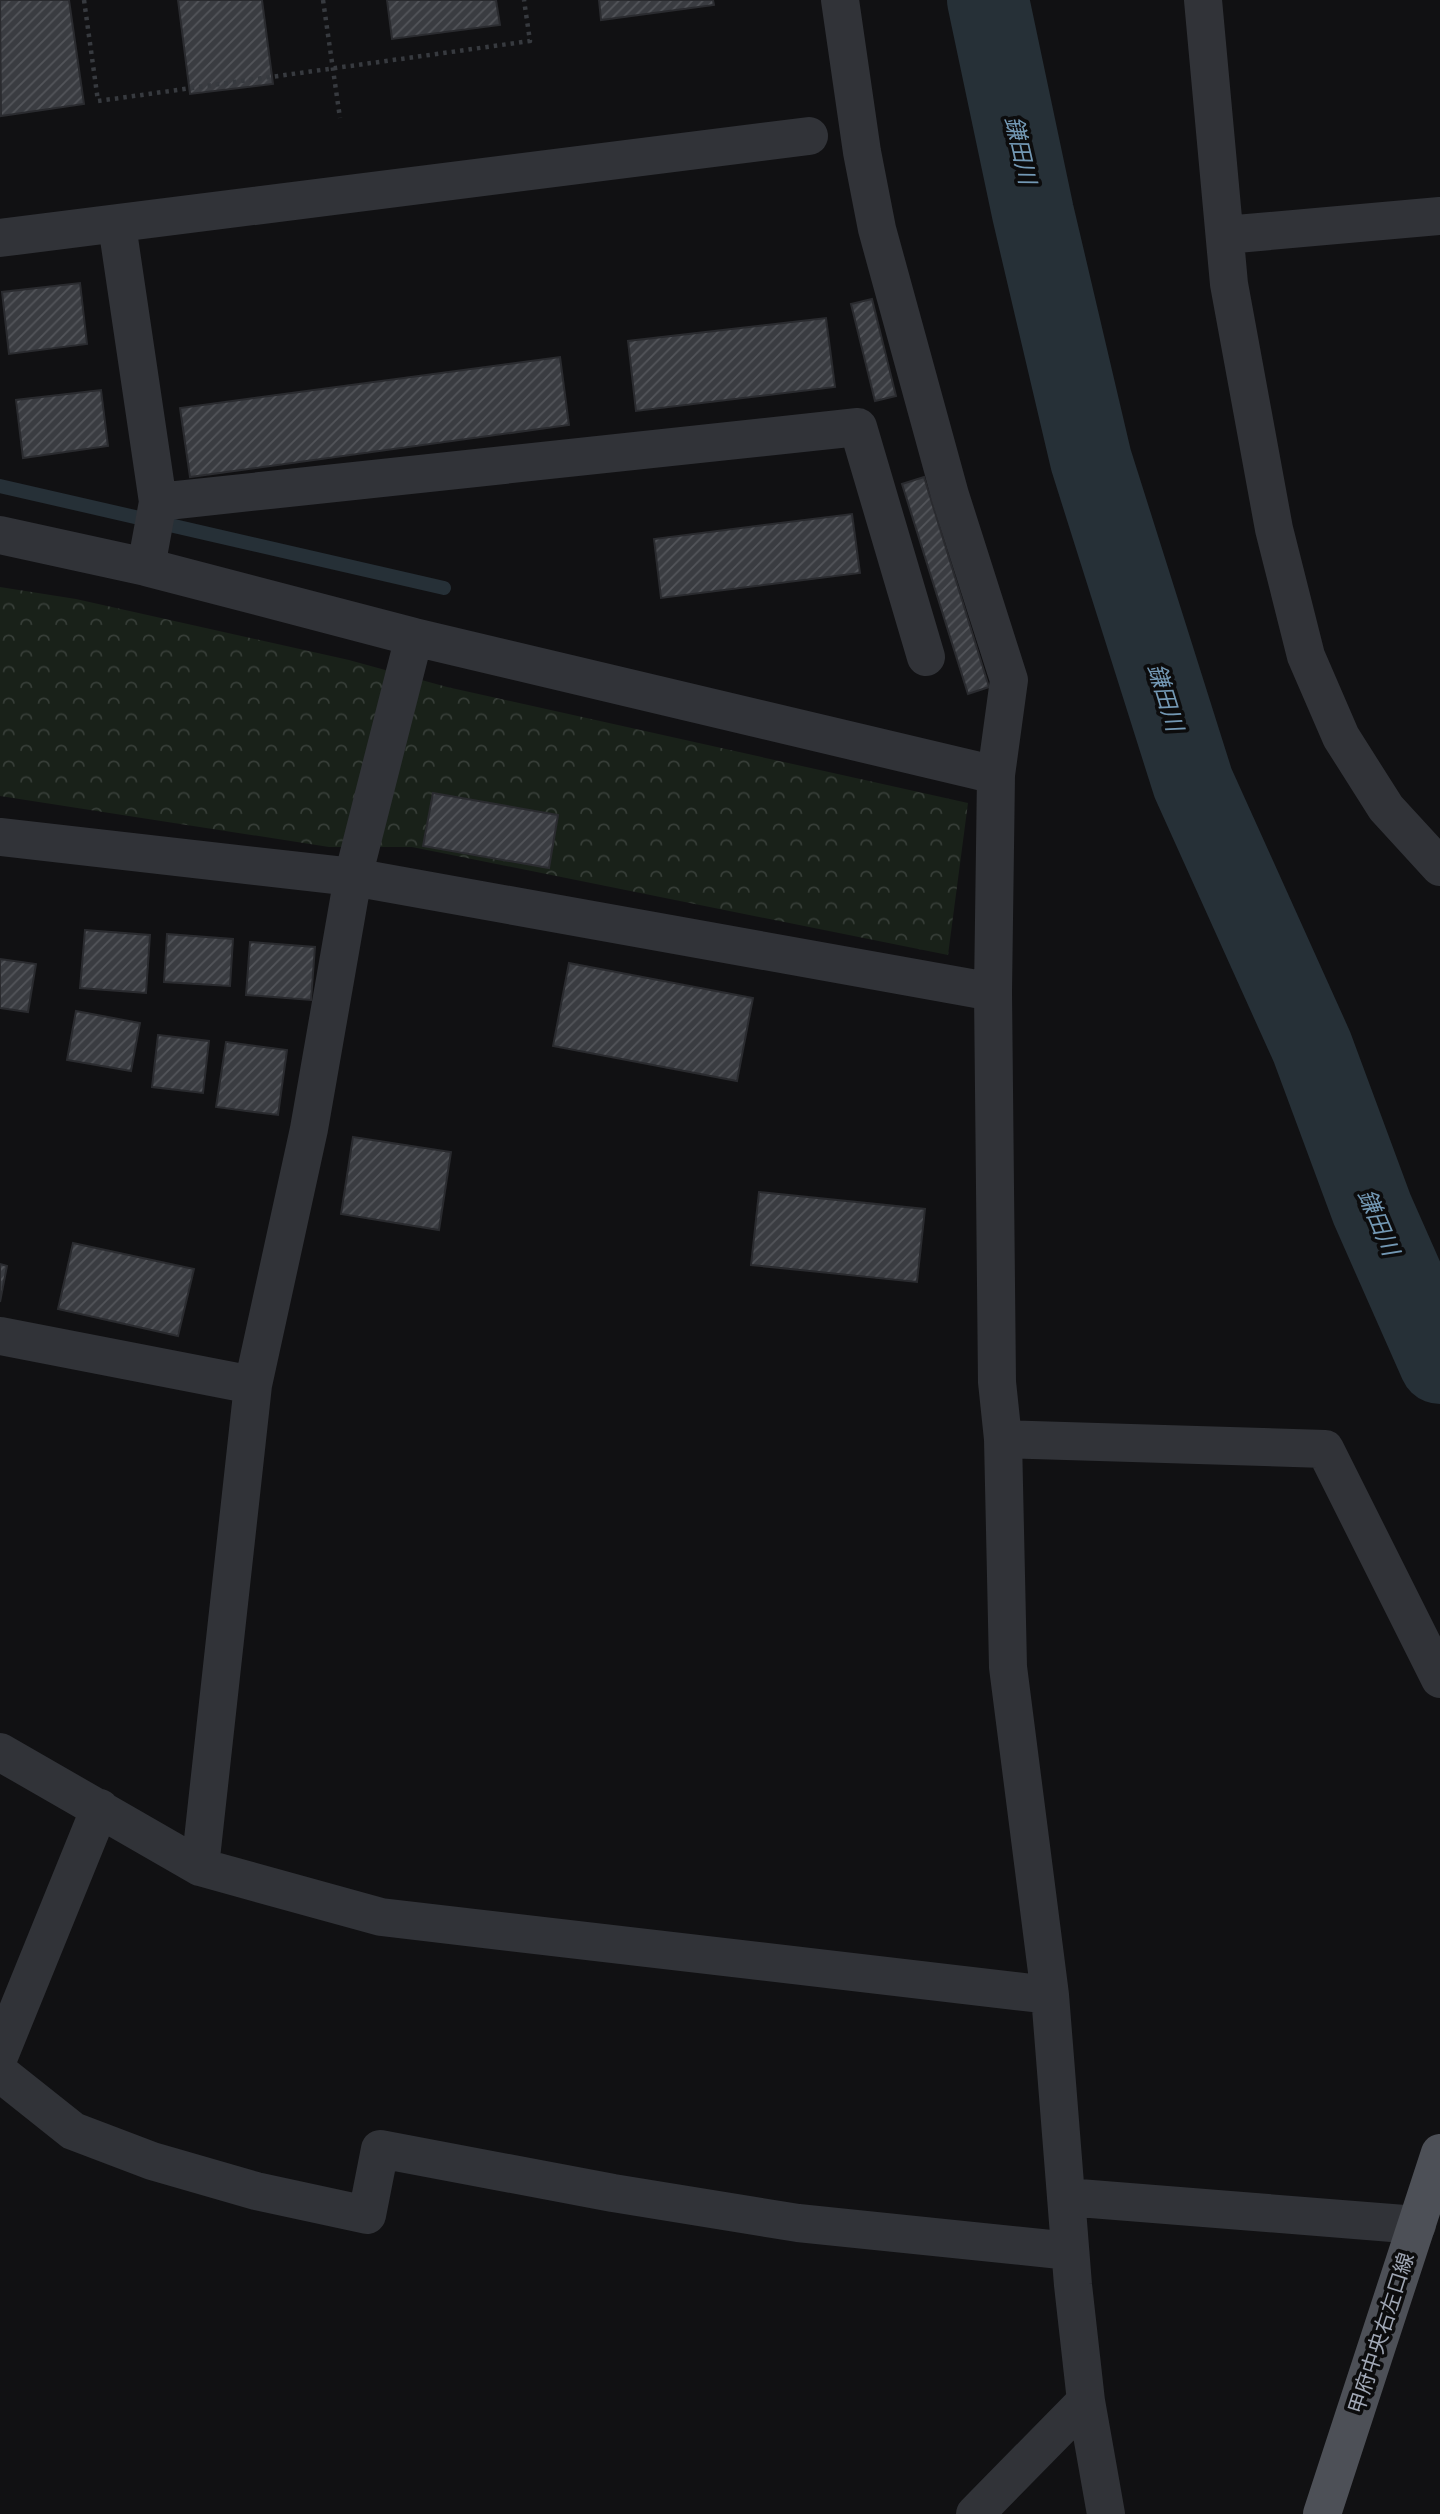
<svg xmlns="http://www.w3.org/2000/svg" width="1440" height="2514" viewBox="0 0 1440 2514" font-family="'Public Sans','Noto Sans JP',sans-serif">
	<defs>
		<pattern id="park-crowns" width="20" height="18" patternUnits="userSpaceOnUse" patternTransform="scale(1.75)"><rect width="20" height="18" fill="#192119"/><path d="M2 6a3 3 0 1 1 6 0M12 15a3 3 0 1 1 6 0" fill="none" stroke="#373e38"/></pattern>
		<pattern id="building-hatch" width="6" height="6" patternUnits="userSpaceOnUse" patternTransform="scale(1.75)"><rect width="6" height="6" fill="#3a3c41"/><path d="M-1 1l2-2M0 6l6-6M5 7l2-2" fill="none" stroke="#53555a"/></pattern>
	</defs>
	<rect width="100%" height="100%" fill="#111113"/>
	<path fill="url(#park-crowns)" d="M0 587 76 599 349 660 447 687 968 803 948 955 412 847H329L0 796Z"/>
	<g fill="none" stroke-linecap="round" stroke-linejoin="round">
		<path stroke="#263037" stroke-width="14" d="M0 486 444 588"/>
		<path stroke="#263037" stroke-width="82" d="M988 0 1033 213 1091 460 1193 783 1312 1047 1372 1209 1440 1363"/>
	</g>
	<path fill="url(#building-hatch)" stroke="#2a2b2f" stroke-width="2" d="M0 0H69L84 104 1 116Z
		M178 0H262L273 84 190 94Z
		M387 0H496L500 25 392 39Z
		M599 0H713L714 5 601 20Z
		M80 283 87 344 9 354 2 292Z
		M872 299 896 396 875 401 851 304Z
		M826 318 835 387 636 411 628 341Z
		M560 357 569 425 190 477 180 408Z
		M101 390 108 446 23 458 16 400Z
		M924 477 989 687 968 694 902 484Z
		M852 514 860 573 661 598 654 539Z
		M433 793 558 815 549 868 423 846Z
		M85 930 150 935 146 993 80 988Z
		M167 934 233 939 230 986 164 982Z
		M250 942 315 947 311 1000 246 995Z
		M0 959 36 964 28 1012 0 1008Z
		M569 963 753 998 737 1081 553 1046Z
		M76 1011 140 1023 131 1071 67 1060Z
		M158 1035 209 1041 203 1093 152 1087Z
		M226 1042 287 1050 278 1115 216 1107Z
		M353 1137 451 1152 439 1230 341 1214Z
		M759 1192 925 1209 917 1282 751 1265Z
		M73 1243 194 1269 178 1336 58 1309Z
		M0 1264 7 1266 0 1302Z"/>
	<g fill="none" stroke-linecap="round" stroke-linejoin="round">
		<path stroke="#373a3f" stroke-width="4.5" stroke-dasharray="3.5 5" stroke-linecap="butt" d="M84 0 98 101 530 41 524 0
			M323 0 340 118"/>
		<path stroke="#313338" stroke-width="38" d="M840 0 862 152 877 229 950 495 1009 680 996 775 993 992 997 1382 1003 1439 1325 1449 1440 1679
			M1203 0 1229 284 1274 529 1306 656 1341 737 1386 808 1440 867
			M117 225 158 502 146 567
			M1225 235 1440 216
			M0 238 809 136
			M158 502 858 427 926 657
			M0 535 146 567 414 637 996 775
			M0 837 353 877 993 992
			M0 1336 253 1385
			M1003 1439 1008 1667 1050 1995 1073 2285 1086 2401 1106 2514
			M0 1752 200 1867 381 1917 1050 1995
			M200 1867 253 1385 309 1129 353 877 414 637
			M0 2054 100 1808
			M0 2073 73 2131 152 2161 256 2191 367 2215 380 2149 613 2193 798 2223 1070 2251
			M1066 2197 1417 2225
			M975 2514 1086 2401"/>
		<path stroke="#4d5057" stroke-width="38" d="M1322 2514 1440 2153"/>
	</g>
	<g text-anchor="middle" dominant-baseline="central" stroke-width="7" stroke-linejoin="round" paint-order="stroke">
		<g font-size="21" fill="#a0a7b5" stroke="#0c0c0d">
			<text transform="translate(1381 2333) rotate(-72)">甲府中央右左口線</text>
		</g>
		<g font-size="23" font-style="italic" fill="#7398b4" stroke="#0c0c0d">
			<text transform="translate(1021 150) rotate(77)">鎌田川</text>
			<text transform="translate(1166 697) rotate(73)">鎌田川</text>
			<text transform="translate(1379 1222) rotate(67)">鎌田川</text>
		</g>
	</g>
</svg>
